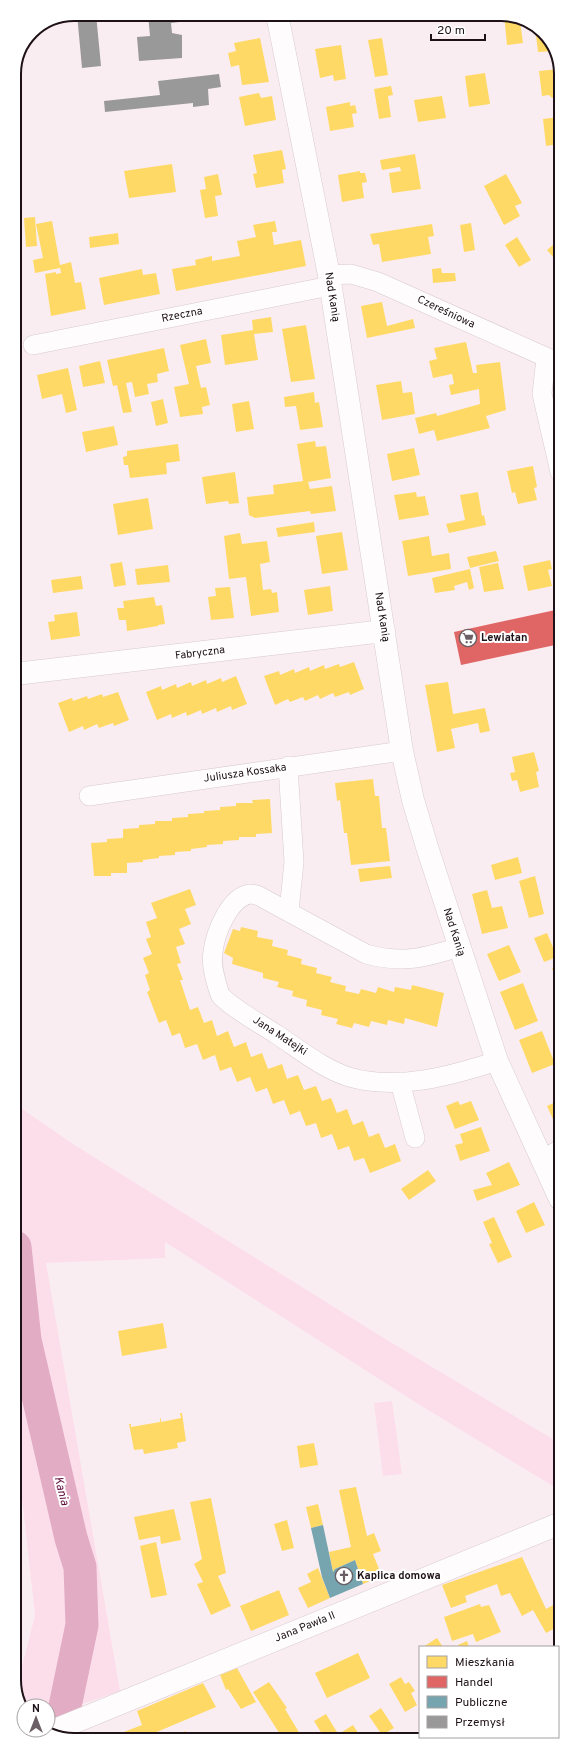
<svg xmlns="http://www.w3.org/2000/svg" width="575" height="1754" viewBox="0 0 575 1754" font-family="Overpass,sans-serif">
	<rect width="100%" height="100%" fill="#faedf2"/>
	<path fill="#fcdeeb" d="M15 1104 73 1144 387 1340 561 1444V1491L415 1402 165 1242V1258L46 1263 120 1691 48 1716V1706H24V1708L16 1695V1690L35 1615 16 1444Z
		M392 1401 402 1474 383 1476 374 1403Z"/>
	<path fill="#ffd966" d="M504 14 520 21 523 43 507 45Z
		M535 27 540 29 554 51 538 52Z
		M260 38 269 82 242 85 239 65 231 67 228 53 236 51 234 43Z
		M382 38 388 75 375 77 368 40Z
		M341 45 346 79 334 81 333 75 320 78 315 49Z
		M559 69V95L552 98 549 95 542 96 539 71Z
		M485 73 490 104 469 107 465 76Z
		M391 86 393 95 388 96 391 117 379 119 374 89Z
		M259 93 261 98 272 96 276 120 245 126 239 97Z
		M442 96 446 118 418 122 414 100Z
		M350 102V106L355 105 357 113 352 114 354 127 330 131 326 107Z
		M559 117V144L546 146 543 119Z
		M282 150 286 169 282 170 284 183 256 188 253 174 257 173 253 155Z
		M415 154 421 189 392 193 389 173 401 171 400 167 382 170 380 160Z
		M172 164 176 192 129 198 124 171Z
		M360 171V173H365L367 182 362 183 364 198 342 202 338 175Z
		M218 174 222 195 215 196 218 216 205 218 200 190 206 189 204 177Z
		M506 174 522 203 515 206 520 216 504 225 484 186Z
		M35 217 37 246 26 247 24 218Z
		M52 221 60 265 71 262 75 283 81 282 86 309 51 316 45 274 56 272V274L61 273 60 268 35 273 33 260 43 258 36 224Z
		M275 221 277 232H272L274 245 301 240 306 266 176 291 172 269 196 265 195 260 212 256V261L240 256 237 241 256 237 253 225Z
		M471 223 475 250 464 252 460 225Z
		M432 224 434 236 428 237 431 254 382 262 379 244 373 245 370 234Z
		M118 233 119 244 90 248 89 237Z
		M559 234V264L547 250 559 240 556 236Z
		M517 237 531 260 519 267 505 245Z
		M441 268 442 273H455L456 281 433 283 432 269Z
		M142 269 143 275 156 273 160 294 104 305 99 278Z
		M382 302 387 326 413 319 415 328 367 338 361 306Z
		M271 317 273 332 254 334 258 360 225 365 221 335 253 330 252 320Z
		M306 325 315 379 291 382 282 329Z
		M206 339 211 363 196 366 201 388 206 387 210 405 202 407 203 414 180 417 174 387 189 384 180 345Z
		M466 342 473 373H477L476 365 500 362 506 410 486 416 490 428 437 441 434 430 419 434 415 418 436 413 437 416 480 404 479 389 451 395 449 385 454 384 452 374 433 378 429 361 437 359 434 348Z
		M164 348 169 371 157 374 158 382 147 384 149 394 135 397 132 382 126 383 132 412 123 413 117 385 113 386 107 360Z
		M100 361 105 383 83 387 79 366Z
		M68 368 77 410 66 413 62 394 42 399 37 375Z
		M401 381 403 393 412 392 415 414 382 420 376 385Z
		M314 392 315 403 319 402 323 427 300 430 296 406 285 407 284 397Z
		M163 399 168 423 156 426 151 402Z
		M249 401 254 429 236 432 232 404Z
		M114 426 118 445 86 452 82 432Z
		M315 441 316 447 326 446 331 478 308 482 310 489 332 486 336 511 311 514 310 511 255 518 249 515 247 497 274 494 273 485 303 481 297 444Z
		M178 444 180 461 166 463 167 474 130 478 128 465H124L123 457 127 456V451Z
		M414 448 420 475 392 481 387 454Z
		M533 466 537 487 534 488 537 500 518 504 515 492 512 493 507 471Z
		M235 472 239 503 229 504 228 501 206 504 202 477Z
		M416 492 417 497 425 496 429 515 399 520 394 495Z
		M478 492 482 516 484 515 486 525 449 533 446 524 465 520 460 495Z
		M148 498 153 529 118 535 113 504Z
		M314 522 315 532 278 537 276 528Z
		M342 532 348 570 322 574 316 536Z
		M240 533 242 544 267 541 270 562 260 564 263 590 271 589 272 593 277 592 279 612 251 616 246 577 229 579 224 536Z
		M429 536 432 556 449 553 451 569 408 576 402 541Z
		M496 551 499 561 470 568 467 557Z
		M550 560 552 569 548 570 552 586 528 591 523 566Z
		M122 562 126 585 114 587 110 564Z
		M498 563 504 589 484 592 479 567Z
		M168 565 170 582 137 585 135 569Z
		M470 569 474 588 469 590 467 582 454 586 455 590 435 593 432 578Z
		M81 576 83 589 53 593 51 580Z
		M330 586 333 611 308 615 304 590Z
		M230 587 234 618 211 620 208 597 216 596 215 588Z
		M154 597 156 606 162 605 165 624 158 625V626L127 631 126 620H119L117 608H124L123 601Z
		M77 612 80 636 51 640 48 622 55 621 54 615Z
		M354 662 364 689 350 695 349 692 335 697 333 693 320 699 318 695 305 701 303 697 290 702 288 699 275 705 264 676 279 671 280 675 294 669 295 673 309 667 310 671 324 665 325 669 339 664 340 667Z
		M236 676 247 704 232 710 231 706 217 712 216 708 202 714 201 710 187 716 186 712 172 718 171 714 157 720 146 692 161 686 162 690 176 684 177 688 191 682 192 686 206 680 207 684 221 678 222 682Z
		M448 682 453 714 485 708 490 731 480 733 478 723 451 729 455 748 437 752 425 685Z
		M118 692 129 720 114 726 113 723 99 728 97 724 84 730 83 726 69 732 58 703 72 698 73 701 87 696 88 699 102 694 103 697Z
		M534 752 539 771 536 772 539 787 520 792 517 780 512 781 510 773 515 772 512 757Z
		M373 779 375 796H379L382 828H386L390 861 351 865 347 833H344L340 800 337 801 335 783Z
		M270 799 272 833 256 834V837H239V840L223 841V844L207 845V847L191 849V851L175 852V855L159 856V858L143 860V862L127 863V873H111V876H94L91 843 107 842V839L123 838V829L139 828V825L155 824V821H172V818L188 817V814L204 813V811L220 810V807L236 806V803H253L252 800Z
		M518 857 522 873 495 880 491 865Z
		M390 866 392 878 360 882 358 869Z
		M535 876 544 914 529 918 519 881Z
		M190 889 196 905 185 909 191 924 179 929 185 944 176 947 181 963 177 964 183 980H180L190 1010 198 1007 204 1023 212 1020 217 1036 228 1031 234 1047 246 1042 251 1057 262 1053 268 1069 282 1064 287 1079 298 1075 304 1090 316 1086 322 1101 331 1098 337 1113 347 1109 353 1125 363 1121 369 1137 379 1133 385 1148 395 1144 401 1161 370 1173 364 1158 354 1161 349 1146 338 1150 332 1134 321 1138 316 1123 306 1126 300 1111 290 1115 284 1100 273 1104 267 1088 256 1092 250 1077 237 1082 231 1067 220 1071 215 1055 203 1060 197 1044 185 1048 180 1033 172 1036 166 1020 159 1023 147 992 150 990 145 975 149 973 143 958 152 954 146 939 151 937 146 922 157 918 151 903Z
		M487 890 492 908 502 906 508 928 482 934 472 894Z
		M241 927 258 931 257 937 273 940 272 946 288 950 287 955 302 959 301 964 317 968 316 973 332 977 330 982 346 986 345 991 359 994 361 989 376 993 378 987 394 992 395 987 411 990 412 985 444 993 437 1027 405 1018 404 1024 388 1020 387 1025 371 1021 369 1027 354 1023 352 1028 336 1024 338 1019 321 1015 322 1010 306 1006 307 1000 292 996 293 991 277 987 279 982 263 978V973L232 964 233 958 224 953 233 929 240 931Z
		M547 933 557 957 544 962 534 938Z
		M509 945 521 972 499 981 487 954Z
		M560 965V976L556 978 552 968Z
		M523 983 538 1021 515 1030 500 992Z
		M542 1031 555 1064 532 1073 519 1040Z
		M560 1100V1135L547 1106Z
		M458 1101 460 1105 471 1101 479 1120 455 1129 446 1106Z
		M481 1127 490 1151 460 1161 455 1145 463 1143 460 1134Z
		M509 1162 520 1185 477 1201 473 1190 492 1185 486 1173Z
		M428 1170 436 1181 409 1200 401 1189Z
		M534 1202 545 1225 526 1233 516 1211Z
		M494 1217 512 1257 498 1263 489 1244 492 1243 483 1222Z
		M163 1323 167 1348 122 1356 118 1331Z
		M180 1413H182L186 1441 177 1443 178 1448 144 1454 143 1449 134 1450 129 1424H131V1427L160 1422V1419L161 1418V1422L181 1418Z
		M314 1443 318 1465 300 1468 297 1446Z
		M356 1487 367 1536 374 1533 381 1551 373 1554 382 1576 363 1584 355 1560 335 1569 333 1572 329 1552 351 1547 339 1490Z
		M211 1498 226 1573 218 1576 231 1606 211 1615 197 1584 203 1582 194 1564 202 1559 190 1502Z
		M318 1504 323 1525 311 1528 306 1507Z
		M174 1509 181 1540 161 1544 160 1536 139 1540 134 1517Z
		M287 1520 294 1548 282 1551 274 1524Z
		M156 1542 167 1595 151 1598 140 1546Z
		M522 1557 546 1609 557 1603 561 1609V1625L546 1633 533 1610 522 1616 510 1593 501 1596 497 1584 465 1596 467 1602 451 1608 442 1585Z
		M318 1568 330 1598 308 1608 298 1588 311 1582 307 1574Z
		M279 1590 289 1615 251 1631 240 1606Z
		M480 1604 481 1607 489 1605 490 1607 501 1632 476 1642 473 1634 452 1641 444 1617Z
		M437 1638 443 1647H423Z
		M467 1641 469 1647H459L458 1645Z
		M358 1653 370 1678 327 1698 315 1673Z
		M237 1668 256 1702 241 1709 228 1689 226 1690 220 1675Z
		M401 1677 405 1684 409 1682 415 1691 411 1693 417 1705 405 1712 389 1684Z
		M269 1682 287 1708 285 1709 303 1739H283L253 1692Z
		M203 1683 216 1707 152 1734 155 1740H118L116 1735 142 1725 137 1711Z
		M381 1708 394 1728 382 1735 369 1716Z
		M326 1714 340 1737 341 1739H325L314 1721Z
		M353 1725 362 1739H346L342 1732Z
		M185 1731 190 1739H177L176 1737Z
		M95 1732 98 1740H85L88 1735Z"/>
	<path fill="#e06666" d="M560 609V644L461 665 454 632Z"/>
	<path fill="#76a5af" d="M323 1525 333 1572 335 1569 355 1560 363 1584 330 1598 322 1577 311 1528Z"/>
	<path fill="#999" d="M77 14H96L101 66 82 68Z
		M148 14H220L221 17 171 23 172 33 182 35V58L139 61 137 37 150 36Z
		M219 74 221 87 208 89 209 105 193 107V103L105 112 104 101 160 95 158 81Z"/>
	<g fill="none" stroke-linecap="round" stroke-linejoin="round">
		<path stroke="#e2acc4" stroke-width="33" d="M15 1247 25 1340 71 1538 80 1567 82 1625 59 1735"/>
		<defs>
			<path id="minor" d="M329 275 351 274 378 282 559 363
				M33 345 330 286
				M546 358 542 394 560 472
				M288 766 294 862 289 911
				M89 796 402 751
				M459 947C425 958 401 964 366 954L259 896C257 895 253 894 250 894 229 897 215 934 213 952 211 963 214 974 217 985 218 988 219 993 221 996 233 1009 261 1024 276 1034 299 1049 323 1069 349 1077 397 1091 451 1076 497 1061
				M400 1082 415 1138
				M543 1160 560 1149"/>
			<path id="tertiary" d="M277 14 329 275 402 751 413 800 427 847 497 1061 560 1199
				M15 674 384 631
				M50 1732 561 1523"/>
		</defs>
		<use href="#minor" stroke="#d7cacf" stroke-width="20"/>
		<use href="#tertiary" stroke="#d7cacf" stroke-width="23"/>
		<use href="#minor" stroke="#fefcfd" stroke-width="19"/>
		<use href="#tertiary" stroke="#fefcfd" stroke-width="22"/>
	</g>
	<defs>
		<symbol id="supermarket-ring" viewBox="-11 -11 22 22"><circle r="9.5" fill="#fff" stroke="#6b5e64" stroke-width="1.5"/><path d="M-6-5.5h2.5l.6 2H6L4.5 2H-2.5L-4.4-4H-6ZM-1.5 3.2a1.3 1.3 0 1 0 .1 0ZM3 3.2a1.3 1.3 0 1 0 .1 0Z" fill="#6b5e64"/></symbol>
		<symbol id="church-ring" viewBox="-11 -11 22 22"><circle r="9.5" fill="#fff" stroke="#6b5e64" stroke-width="1.5"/><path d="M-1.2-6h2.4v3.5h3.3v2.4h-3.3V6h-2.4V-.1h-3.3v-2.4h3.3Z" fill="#6b5e64"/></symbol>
	</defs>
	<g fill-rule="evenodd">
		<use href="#supermarket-ring" x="458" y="628" width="20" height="20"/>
		<use href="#church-ring" x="334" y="1566" width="20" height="20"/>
	</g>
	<g text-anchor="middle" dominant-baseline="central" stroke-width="4" stroke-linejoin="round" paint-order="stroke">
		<g font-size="11" fill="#1e1117" stroke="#fff">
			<text transform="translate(332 297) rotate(81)">Nad Kanią</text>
			<text transform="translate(446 312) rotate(25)">Czereśniowa</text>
			<text transform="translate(182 315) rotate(-11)">Rzeczna</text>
			<text transform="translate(382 617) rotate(81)">Nad Kanią</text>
			<text transform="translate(200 653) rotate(-7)">Fabryczna</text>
			<text transform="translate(245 773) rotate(-8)">Juliusza Kossaka</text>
			<text transform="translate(454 932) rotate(72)">Nad Kanią</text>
			<text transform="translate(280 1036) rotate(33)">Jana Matejki</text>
			<text transform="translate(305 1627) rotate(-22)">Jana Pawła II</text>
		</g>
		<g font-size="11" font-weight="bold" fill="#1e1117" stroke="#fff" text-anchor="start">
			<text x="481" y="638">Lewiatan</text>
			<text x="357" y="1576">Kaplica domowa</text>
		</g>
		<g font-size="12" font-style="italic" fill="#620e3f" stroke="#fff">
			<text transform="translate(61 1491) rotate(76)">Kania</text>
		</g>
	</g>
	<path d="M0 0H575V1754H0ZM74 21H501A53 53 0 0 1 554 74V1680A53 53 0 0 1 501 1733H74A53 53 0 0 1 21 1680V74A53 53 0 0 1 74 21Z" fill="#fff" fill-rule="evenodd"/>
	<path fill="none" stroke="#1e1117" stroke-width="2" d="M74 21H501A53 53 0 0 1 554 74V1680A53 53 0 0 1 501 1733H74A53 53 0 0 1 21 1680V74A53 53 0 0 1 74 21Z"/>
	<rect x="419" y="1646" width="140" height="92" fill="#ffffff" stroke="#a5a0a2"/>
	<rect x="427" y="1656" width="20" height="12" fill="#ffd966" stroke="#a5a0a2"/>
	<text x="455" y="1666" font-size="12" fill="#1e1117">Mieszkania</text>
	<rect x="427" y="1676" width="20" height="12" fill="#e06666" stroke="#a5a0a2"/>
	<text x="455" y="1686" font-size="12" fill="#1e1117">Handel</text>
	<rect x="427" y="1696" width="20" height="12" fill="#76a5af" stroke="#a5a0a2"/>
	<text x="455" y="1706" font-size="12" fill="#1e1117">Publiczne</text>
	<rect x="427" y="1716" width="20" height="12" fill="#999999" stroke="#a5a0a2"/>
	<text x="455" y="1726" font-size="12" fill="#1e1117">Przemysł</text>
	<g transform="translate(36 1718)"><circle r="19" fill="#ffffff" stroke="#a5a0a2"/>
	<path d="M0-3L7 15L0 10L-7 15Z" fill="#6b5e64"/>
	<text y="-6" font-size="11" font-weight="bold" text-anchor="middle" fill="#1e1117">N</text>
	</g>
	<path d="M431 34v6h54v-6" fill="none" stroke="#1e1117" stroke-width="2"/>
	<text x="437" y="34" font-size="12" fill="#1e1117" stroke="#ffffff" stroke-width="3" paint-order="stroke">20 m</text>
</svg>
